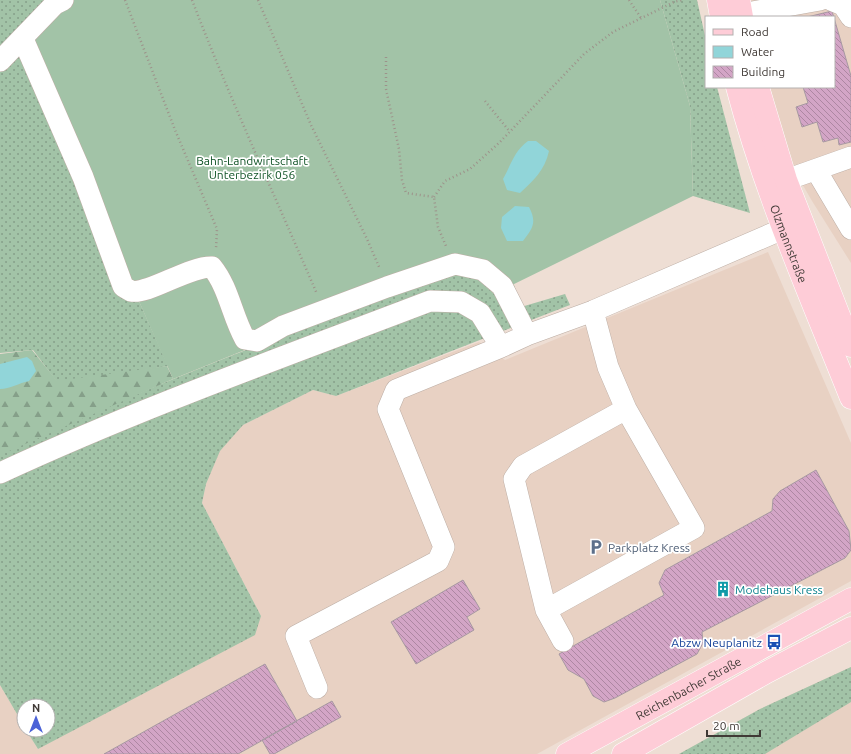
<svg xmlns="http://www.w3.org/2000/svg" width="851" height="754" viewBox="0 0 851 754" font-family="Ubuntu,sans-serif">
	<defs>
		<pattern id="grass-dots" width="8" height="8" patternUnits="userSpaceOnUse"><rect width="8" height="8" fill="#a2c3a7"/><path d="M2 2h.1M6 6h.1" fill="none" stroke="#859f89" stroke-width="1.8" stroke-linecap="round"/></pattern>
		<pattern id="forest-firs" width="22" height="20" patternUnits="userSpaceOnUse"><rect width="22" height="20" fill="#a2c3a7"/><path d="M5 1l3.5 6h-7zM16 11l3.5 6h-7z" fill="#859f89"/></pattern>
		<pattern id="building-back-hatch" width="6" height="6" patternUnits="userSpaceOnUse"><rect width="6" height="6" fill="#d3a5c6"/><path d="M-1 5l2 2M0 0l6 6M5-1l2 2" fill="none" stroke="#ad87a2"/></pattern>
	</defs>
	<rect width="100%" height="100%" fill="#eeded4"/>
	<path fill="#e8d1c3" d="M747 0H851V263L812 201 789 161 770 87H834V17H751Z
		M768 252 851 443V581L537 754H0V685L24 726V730H26L38 749 261 616 202 503 206 484 220 450 243 425 313 390 336 396 479 342 505 360Z
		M851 667V754H679L760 709Z"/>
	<path fill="url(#grass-dots)" d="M0 0H52L0 51Z
		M660 0H697L706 40V87H717L750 213 693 196 690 106Z
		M21 50 138 299 168 366 90 379 57 382 33 350 0 353V70Z
		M447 274 475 276 494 294 514 285 521 307 565 294 570 305 336 396 313 390 243 425 220 451 206 484 202 503 261 616 255 635 38 749 26 730H48V706H24V726L0 685V454C146 387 296 329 447 274Z
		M851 667V702L765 754H679L760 709Z"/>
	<path fill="url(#forest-firs)" d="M32 350 57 381 167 366 173 379 0 455V354Z"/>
	<path fill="#a2c3a7" d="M52 0H660L690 106 693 196 494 294 475 276 447 274 322 319 173 379 138 299 21 50Z"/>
	<path fill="#91d5d9" d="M528 141H536L549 151C545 170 533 181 520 193L507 190 503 179C511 165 514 151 528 141Z
		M515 206 529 207C537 222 533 228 523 241H507L501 228 502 217Z
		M27 357 32 361 36 371 29 381C19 383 10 389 0 389V364Z"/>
	<path fill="url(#building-back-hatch)" stroke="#a799a2" d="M832 11 851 76V142L839 145 838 138 823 142 817 122 802 127 796 107 808 103 803 87H834V17H807Z
		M816 470 849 531 851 550 845 558 702 632 703 643 697 654 615 698 604 702 593 696 584 679 568 670 559 654 664 595 659 583 665 570 772 511 773 499 780 491Z
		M463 580 480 609 467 617 474 630 416 664 391 622Z
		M265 664 297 721 238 754H104Z
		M332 701 341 717 274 754H270L262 740Z"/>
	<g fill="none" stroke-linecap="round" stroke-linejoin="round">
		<defs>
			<path id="minor" d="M831 0 843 5 851 17
				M741 14 820 0
				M23 39 83 177 123 286C125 288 129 290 131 291 148 295 189 266 212 267 229 288 232 316 245 339L257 341 283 326 387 287 455 264 483 270 502 286 527 335
				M0 61 55 4 63 0
				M816 170 851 229
				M786 180 851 157
				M0 473C140 408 286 356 430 301L461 302 480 313 501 347 527 335 593 311 799 222
				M546 610 694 528 626 409 608 367 593 311
				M563 641 546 610 514 479 523 466 626 409
				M317 688 296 636 438 561 444 547 388 409 396 390 501 347"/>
			<g id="major">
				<path d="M718 0 721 17"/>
				<path d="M739 0 742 17"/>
				<path id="s1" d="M737 87C765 194 810 295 851 398"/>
				<path d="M758 87 786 180 851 346"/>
				<path id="s2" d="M567 754 851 599"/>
				<path d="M623 754 767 672 851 628"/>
			</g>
		</defs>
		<use href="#minor" stroke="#bdaea5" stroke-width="22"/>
		<use href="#major" stroke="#fff" stroke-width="23"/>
		<path stroke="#9d928a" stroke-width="2.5" stroke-dasharray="1 3" stroke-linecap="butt" d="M125 0 175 130 217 229 216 249
			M192 0C230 99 275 196 317 294
			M258 0 311 125 367 239 380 269
			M629 0 641 18
			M386 57V89L399 149 402 180 406 193 434 197 438 227 446 246
			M485 101 510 132
			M434 197 445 181 470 169 500 142 584 54 613 32 674 2 682 0"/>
		<use href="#minor" stroke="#fff" stroke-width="21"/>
		<use href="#major" stroke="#feccd7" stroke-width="22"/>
	</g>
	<defs>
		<symbol id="parking-bare" viewBox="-9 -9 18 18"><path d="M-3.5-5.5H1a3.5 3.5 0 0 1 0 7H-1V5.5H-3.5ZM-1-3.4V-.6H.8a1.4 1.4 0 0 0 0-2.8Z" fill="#5c6f8a" stroke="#fff" stroke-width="2.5" paint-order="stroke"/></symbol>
		<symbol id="building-bare" viewBox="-9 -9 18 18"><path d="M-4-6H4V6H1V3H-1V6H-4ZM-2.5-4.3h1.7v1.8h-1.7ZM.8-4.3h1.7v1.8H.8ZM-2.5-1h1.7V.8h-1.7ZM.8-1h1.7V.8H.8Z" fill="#0f9aa8" stroke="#fff" stroke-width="2.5" paint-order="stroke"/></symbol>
		<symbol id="bus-bare" viewBox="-9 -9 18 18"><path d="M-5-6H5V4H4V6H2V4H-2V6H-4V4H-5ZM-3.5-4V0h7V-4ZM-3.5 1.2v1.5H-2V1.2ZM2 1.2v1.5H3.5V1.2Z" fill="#1a4fb4" stroke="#fff" stroke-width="2.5" paint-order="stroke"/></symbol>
	</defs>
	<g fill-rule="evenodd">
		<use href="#parking-bare" x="585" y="536" width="22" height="22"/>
		<use href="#building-bare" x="712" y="578" width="22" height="22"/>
		<use href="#bus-bare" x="763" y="631" width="22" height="22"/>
	</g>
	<g text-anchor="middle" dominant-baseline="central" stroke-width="3.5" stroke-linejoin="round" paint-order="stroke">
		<g font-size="12" fill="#115427" stroke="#fff">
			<text x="252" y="160">Bahn-Landwirtschaft<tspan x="252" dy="14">Unterbezirk 056</tspan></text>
		</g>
		<g font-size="12" fill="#403a36" stroke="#fff">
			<text stroke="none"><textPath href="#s1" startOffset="165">Olzmannstraße</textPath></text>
			<text stroke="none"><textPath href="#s2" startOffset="138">Reichenbacher Straße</textPath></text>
		</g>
		<g font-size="12" fill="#4e5e75" stroke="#fff" text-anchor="start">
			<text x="608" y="547">Parkplatz Kress</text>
		</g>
		<g font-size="12" fill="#0d838f" stroke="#fff" text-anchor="start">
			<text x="735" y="589">Modehaus Kress</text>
		</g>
		<g font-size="12" fill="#164399" stroke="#fff" text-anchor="end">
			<text x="762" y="642">Abzw Neuplanitz</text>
		</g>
	</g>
	<rect x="705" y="16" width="130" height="72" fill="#ffffff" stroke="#b3b0af"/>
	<rect x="713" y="29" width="20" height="6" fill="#feccd7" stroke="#b3b0af"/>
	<text x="741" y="36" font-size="12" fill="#403a36">Road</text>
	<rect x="713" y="46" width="20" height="12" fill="#91d5d9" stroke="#b3b0af"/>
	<text x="741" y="56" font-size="12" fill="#403a36">Water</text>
	<rect x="713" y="66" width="20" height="12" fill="url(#building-back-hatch)" stroke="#b3b0af"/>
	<text x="741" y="76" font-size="12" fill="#403a36">Building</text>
	<g transform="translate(36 718)"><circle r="19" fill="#ffffff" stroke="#b3b0af"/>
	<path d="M0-3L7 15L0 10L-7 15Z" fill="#4b62d7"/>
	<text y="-6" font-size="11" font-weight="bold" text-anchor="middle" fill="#403a36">N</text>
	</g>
	<path d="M707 730v6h53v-6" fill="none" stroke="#403a36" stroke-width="2"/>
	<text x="713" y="730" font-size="12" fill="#403a36" stroke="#ffffff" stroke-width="3" paint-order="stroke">20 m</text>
</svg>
